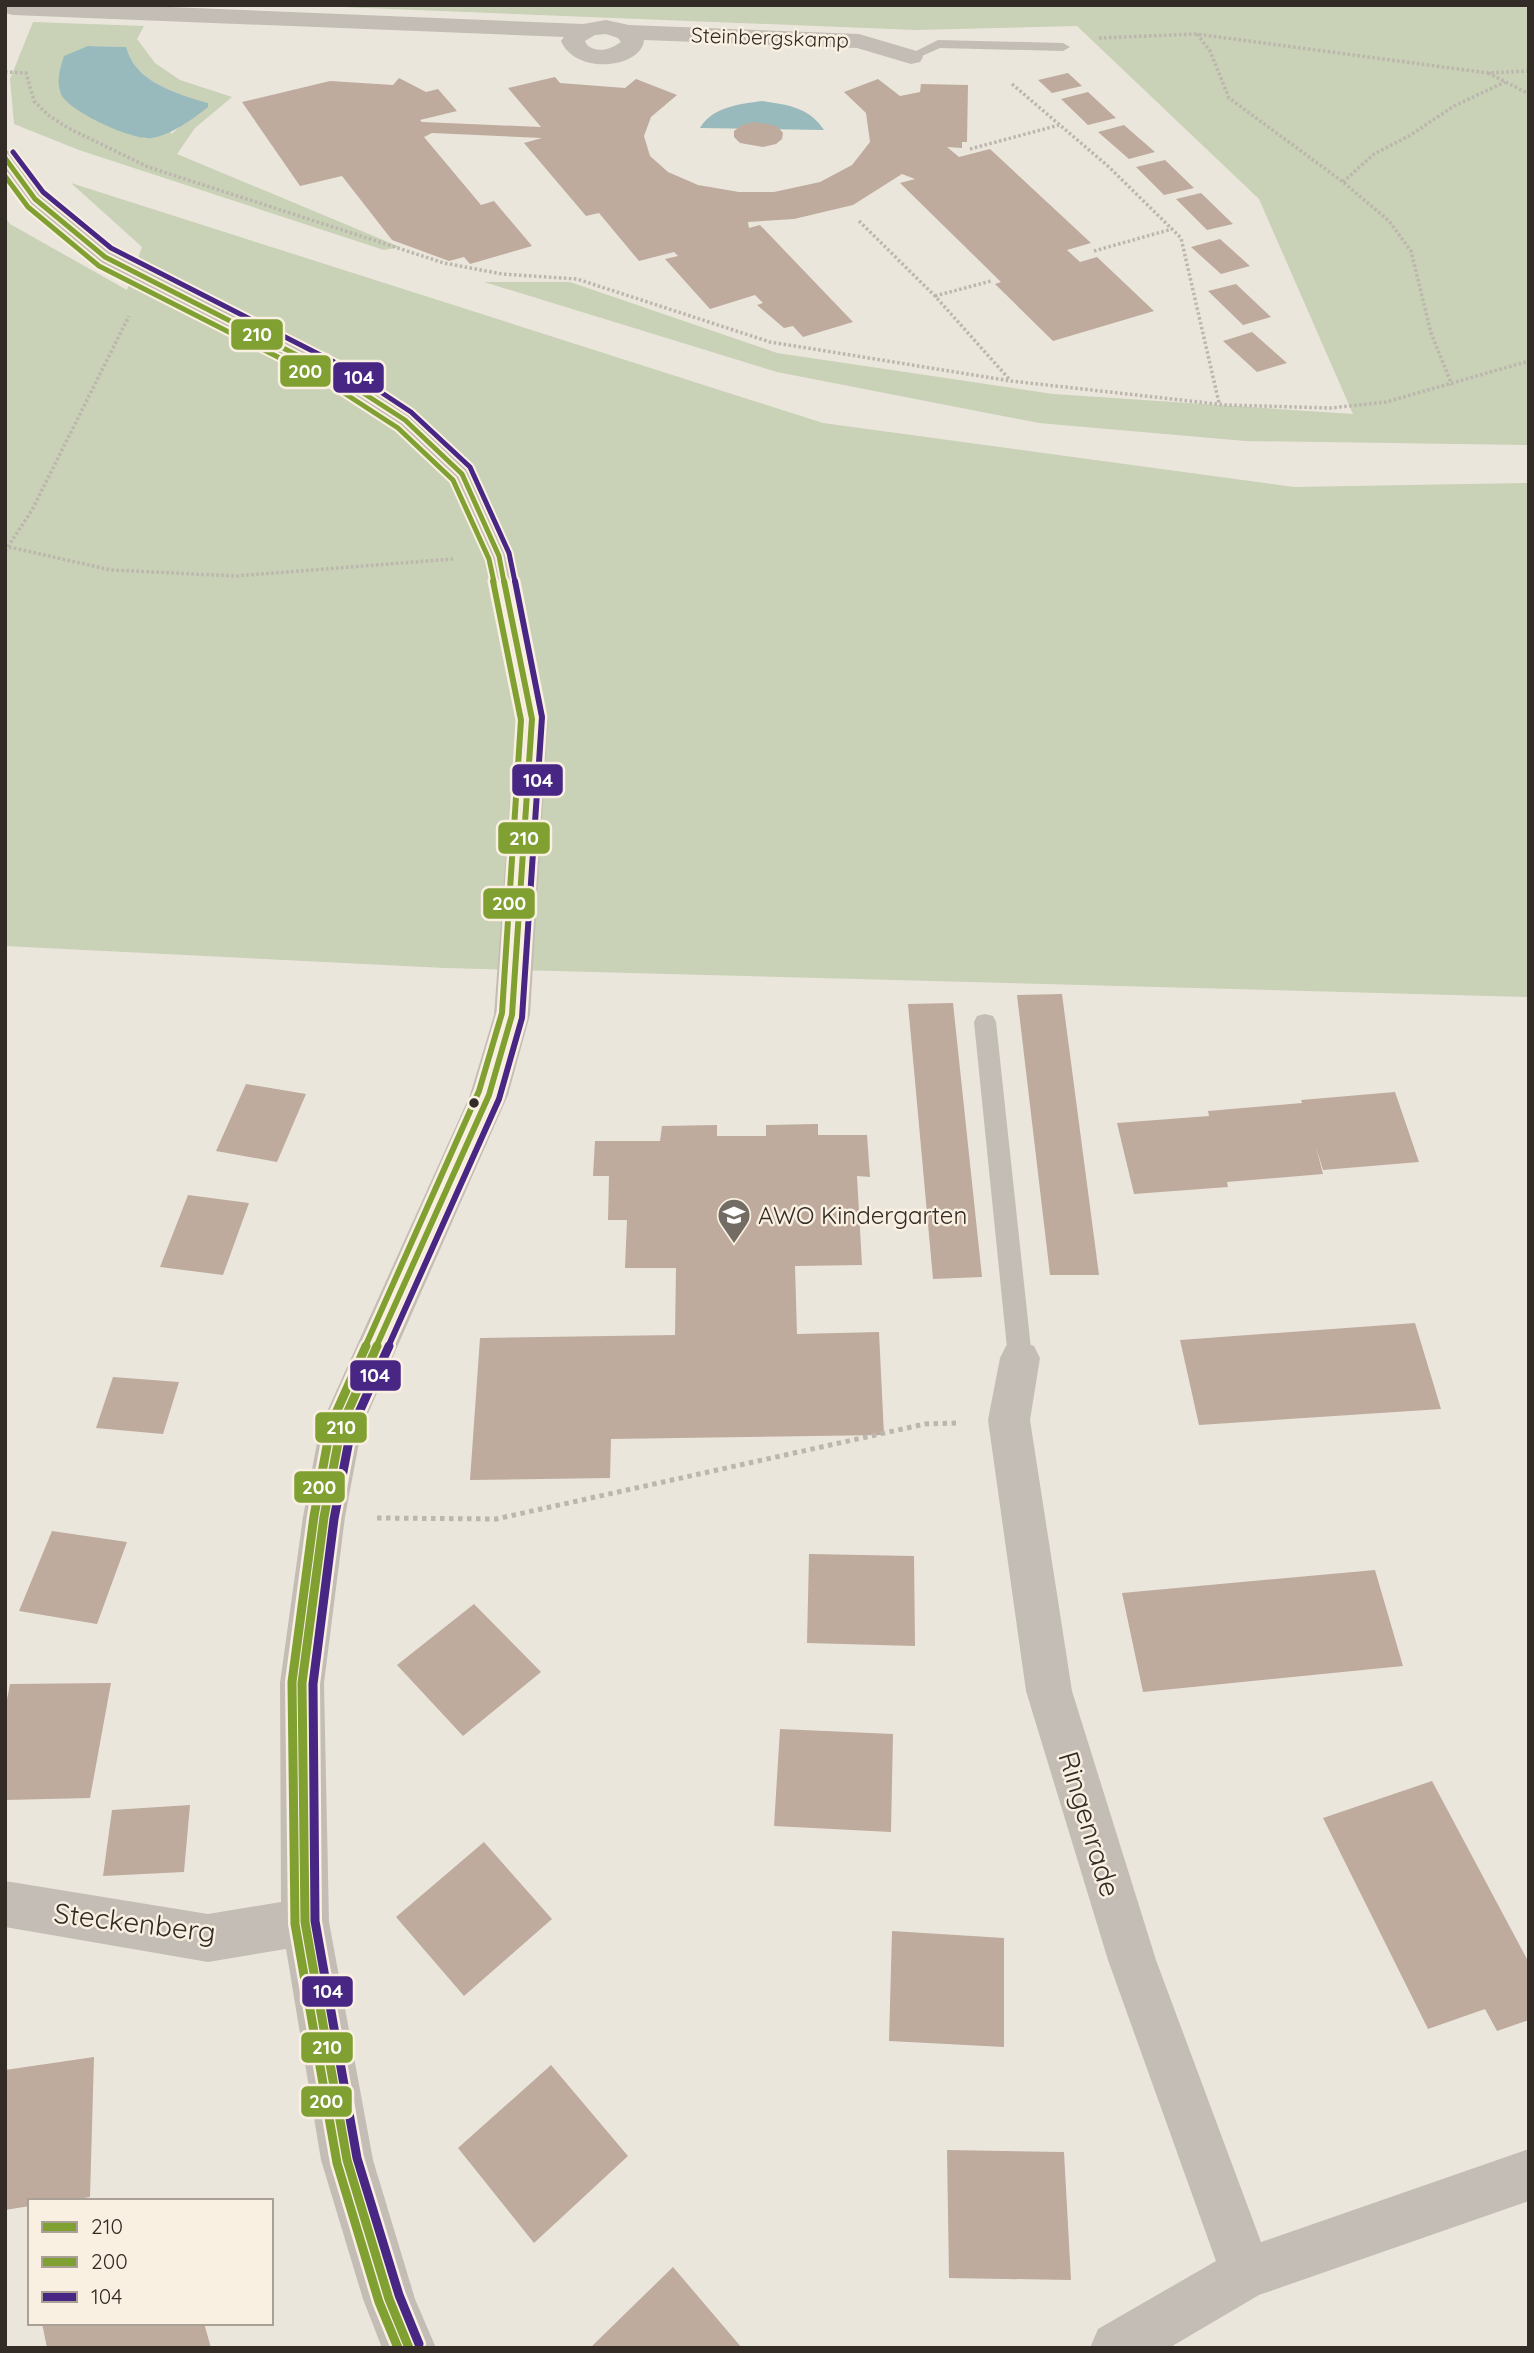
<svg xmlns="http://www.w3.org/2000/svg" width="1534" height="2353" viewBox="0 0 1534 2353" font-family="Quicksand,sans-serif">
	<rect width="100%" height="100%" fill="#ebe6dc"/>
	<path fill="#c9d1b6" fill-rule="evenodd" d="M292 5H1523L1529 9V445L1245 441 1039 423 777 372 484 282H570L777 353 1053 394 1353 414 1259 199 1077 26 915 30Z
		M33 22 144 26 137 39 155 63 180 80 232 97 195 128 177 154 400 247 384 250 79 150 14 124 10 79ZM88 46 125 47C137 82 175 94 208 103 196 116 183 122 172 134Z
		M71 183 823 423 1294 487 1529 483V997L445 968 5 946V217L10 224 127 290 142 247Z"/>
	<path fill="#98babc" d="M88 46 126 47C135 82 177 94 208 103V107C193 119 171 135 152 138 133 141 68 111 61 94 56 80 60 69 64 56Z
		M762 101C788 105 809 107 824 130L700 128C712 107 740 104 762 101Z"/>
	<path fill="#beab9e" d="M1068 73 1082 86 1052 93 1038 80Z
		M555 77 560 83 625 88 636 79 677 95 651 117 644 136 650 156 668 172 698 185 739 192H774L820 182 852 165 870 142 866 113 844 92 878 79 900 96 920 92 921 84 968 85 967 142H962V148L947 147 959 157 990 149 1091 243 1067 250 1080 262 1097 257 1154 311 1053 341 995 284 1001 282 900 183 915 179 902 174 853 205 794 219 748 222 749 228 760 225 853 322 803 337 793 326 784 328 757 305 763 303 755 295 710 309 665 259 678 256 674 252 639 261 599 213 586 216 524 143 542 138 432 133 424 137 481 205 494 201 532 246 470 264 464 257 449 261 392 240 342 176 300 186 242 102 330 81 393 85 399 78 426 92 438 89 457 111 420 120 422 122 541 127 508 88Z
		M1088 92 1116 118 1088 125 1061 99Z
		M755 122 777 126 783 133 782 139 776 144 763 147 740 143 734 137V131L742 125Z
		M1124 125 1155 152 1129 159 1098 132Z
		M1165 160 1194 188 1164 195 1136 167Z
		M1201 193 1233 224 1207 230 1176 199Z
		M1220 239 1250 266 1221 274 1191 247Z
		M1236 284 1271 317 1243 325 1208 291Z
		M1252 332 1287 363 1257 372 1223 341Z
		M1062 994 1099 1275H1050L1017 995Z
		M953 1003 982 1277 933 1279 908 1004Z
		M246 1084 306 1094 277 1162 216 1151Z
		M1395 1092 1419 1162 1323 1170 1316 1147 1323 1174 1227 1182 1228 1187 1134 1194 1117 1123 1209 1116 1208 1111 1302 1103 1301 1100Z
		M818 1124V1135H867L870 1177 857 1176 862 1265 795 1266 797 1334 879 1332 884 1435 611 1439 610 1478 470 1480 480 1338 675 1335 676 1268H625L627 1220H608L609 1176H593L595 1141H660L662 1126 717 1125V1136H766V1125Z
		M188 1195 249 1203 223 1275 160 1267Z
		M1415 1323 1441 1409 1199 1425 1180 1340Z
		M113 1377 179 1382 163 1434 96 1428Z
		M52 1531 127 1542 97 1624 19 1611Z
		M809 1554 914 1556 915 1646 807 1643Z
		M1375 1570 1403 1666 1143 1692 1122 1593Z
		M474 1604 541 1672 463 1736 397 1665Z
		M111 1683 90 1798 5 1800V1710L10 1684Z
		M780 1729 893 1734 891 1832 774 1826Z
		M1432 1781 1529 1963V2020L1497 2031 1485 2009 1428 2029 1323 1818Z
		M190 1805 184 1872 103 1876 112 1810Z
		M484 1842 552 1919 464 1996 396 1917Z
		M892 1931 1004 1938V2047L889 2041Z
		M94 2057 90 2197 66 2201H30V2206L5 2210V2070Z
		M551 2065 628 2156 534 2243 458 2148Z
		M947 2150 1064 2152 1071 2280 949 2278Z
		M673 2267 742 2348H590Z
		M42 2323H204L211 2348H47Z"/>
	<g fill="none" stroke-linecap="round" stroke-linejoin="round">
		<path stroke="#bcb6ae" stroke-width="3.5" stroke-dasharray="2.5 2.5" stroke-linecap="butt" d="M1197 34 1210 51 1229 98 1343 182 1389 221 1411 251 1431 333 1452 385
			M1099 38 1196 34 1488 73 1529 71
			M5 72 26 73 34 101 48 115 68 128 148 167 444 263 502 274 577 279 770 342 1011 381 1226 405 1331 408 1386 402 1529 361
			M1488 73 1529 94
			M1012 84 1109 167 1181 238 1219 403
			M970 149 1059 125
			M1343 182 1374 154 1409 136 1454 106 1505 82
			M859 221 935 296 1010 380
			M1094 251 1172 229
			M935 296 991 281
			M9 547 111 570 235 576 453 559
			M5 551 32 510 129 316"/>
		<path stroke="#bcb6ae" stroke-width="5" stroke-dasharray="4.5 4.5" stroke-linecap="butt" d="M377 1518 496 1519 925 1424 956 1423"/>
		<path fill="#c3bdb6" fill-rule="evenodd" d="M938 40 1063 43 1070 47 1063 51 940 48 911 61 904 57Z
			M985 1014 993 1016 996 1022 1032 1358 1029 1365 1020 1368 1011 1365 1008 1358 974 1022 977 1016Z"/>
		<path fill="#c3bdb6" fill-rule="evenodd" d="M5 5H121L583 24 606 20 629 25 859 34 920 52 923 57 920 62 911 64 857 48 644 40C642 68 576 76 561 41L564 37 13 15 5 13ZM606 34 618 38 621 42C611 49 598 54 587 45L585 41 595 35Z
			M5 150 14 153 44 193 114 251 342 367 415 414 472 468 514 556 548 719 530 1015 508 1095 362 1427 345 1517 324 1683 329 1922 373 2160 415 2299 436 2348H382L363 2299 321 2160 286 1949 208 1962 5 1927V1881L208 1914 281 1902 280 1683 303 1517 320 1427 470 1095 494 1015 516 719 484 556 449 478 395 426 322 379 96 263 26 205 5 176Z
			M1020 1341 1034 1346 1040 1358 1030 1420 1072 1691 1156 1960 1261 2242 1529 2149V2201L1259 2295 1169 2348H1090L1098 2329 1216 2261 1108 1960 1026 1691 988 1420 1000 1358 1006 1346Z"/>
		<defs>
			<path id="bus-1-far2" d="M5 158 35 199 105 257 332 373 405 420 462 474 499 556 504 582"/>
			<path id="bus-1-far1" d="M376 1347 489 1095 512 1015 532 719 504 581"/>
			<path id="bus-1" d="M377 1346 341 1427 324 1517 302 1683 305 1922 347 2160 389 2299 409 2348"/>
			<path id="bus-2-far2" d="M5 176 28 207 99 266 327 382 398 428 453 480 489 559 494 582"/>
			<path id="bus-2-far1" d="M365 1347 479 1091 502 1013 521 720 493 581"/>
			<path id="bus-2" d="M366 1346 331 1424 314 1516 292 1682 295 1924 337 2163 379 2302 398 2348"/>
			<path id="bus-3-far2" d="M13 152 43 192 111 248 338 364 411 412 470 467 509 553 515 582"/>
			<path id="bus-3-far1" d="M388 1347 499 1099 522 1018 542 717 515 581"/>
			<path id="bus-3" d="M389 1346 351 1430 334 1519 313 1684 315 1921 357 2158 399 2295 419 2344"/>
		</defs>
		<use href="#bus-1-far2" stroke="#f9f0e2" stroke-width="9"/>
		<use href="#bus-1-far1" stroke="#f9f0e2" stroke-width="11"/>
		<use href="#bus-1" stroke="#f9f0e2" stroke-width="14"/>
		<use href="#bus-2-far2" stroke="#f9f0e2" stroke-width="9"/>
		<use href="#bus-2-far1" stroke="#f9f0e2" stroke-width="11"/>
		<use href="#bus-2" stroke="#f9f0e2" stroke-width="14"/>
		<use href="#bus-3-far2" stroke="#f9f0e2" stroke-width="9"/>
		<use href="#bus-3-far1" stroke="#f9f0e2" stroke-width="11"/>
		<use href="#bus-3" stroke="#f9f0e2" stroke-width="14"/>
		<use href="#bus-1-far2" stroke="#80a032" stroke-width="5"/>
		<use href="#bus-1-far1" stroke="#80a032" stroke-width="6"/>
		<use href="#bus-1" stroke="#80a032" stroke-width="9"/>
		<use href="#bus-2-far2" stroke="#80a032" stroke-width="5"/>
		<use href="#bus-2-far1" stroke="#80a032" stroke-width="6"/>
		<use href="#bus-2" stroke="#80a032" stroke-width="9"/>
		<use href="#bus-3-far2" stroke="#482683" stroke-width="5"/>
		<use href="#bus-3-far1" stroke="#482683" stroke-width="6"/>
		<use href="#bus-3" stroke="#482683" stroke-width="9"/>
	</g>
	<defs>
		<symbol id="school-pin" viewBox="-11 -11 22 30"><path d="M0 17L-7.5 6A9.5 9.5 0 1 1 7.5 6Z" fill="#736c65" stroke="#f9f0e2"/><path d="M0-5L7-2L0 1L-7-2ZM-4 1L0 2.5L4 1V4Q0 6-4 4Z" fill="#fff"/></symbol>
	</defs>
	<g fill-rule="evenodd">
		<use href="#school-pin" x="715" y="1196" width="38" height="52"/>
	</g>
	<circle fill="#332b25" stroke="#f9f0e2" stroke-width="2.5" cx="474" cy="1103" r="6"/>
	<g text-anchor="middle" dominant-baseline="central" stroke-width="5" stroke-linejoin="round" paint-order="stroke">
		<g font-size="21" fill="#332b25" stroke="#f9f0e2">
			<text transform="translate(770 37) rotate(2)">Steinbergskamp</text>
		</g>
		<g font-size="24" fill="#332b25" stroke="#f9f0e2" text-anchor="start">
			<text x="758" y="1215">AWO Kindergarten</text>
		</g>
		<g font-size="28" fill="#332b25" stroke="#f9f0e2">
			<text transform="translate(1090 1824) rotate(73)">Ringenrade</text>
			<text transform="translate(135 1922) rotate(7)">Steckenberg</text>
		</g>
	</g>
	<g stroke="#f9f0e2" stroke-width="2.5">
		<rect x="230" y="318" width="54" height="33" rx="7" fill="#80a032"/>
		<rect x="279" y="354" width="53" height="34" rx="7" fill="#80a032"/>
		<rect x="332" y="361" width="53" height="33" rx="7" fill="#482683"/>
		<rect x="511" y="763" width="53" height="34" rx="7" fill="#482683"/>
		<rect x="497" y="821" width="54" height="34" rx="7" fill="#80a032"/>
		<rect x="482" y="887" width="54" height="33" rx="7" fill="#80a032"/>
		<rect x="349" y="1359" width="53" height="33" rx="7" fill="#482683"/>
		<rect x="314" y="1411" width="54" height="33" rx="7" fill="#80a032"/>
		<rect x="293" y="1470" width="53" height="34" rx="7" fill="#80a032"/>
		<rect x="301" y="1975" width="53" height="33" rx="7" fill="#482683"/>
		<rect x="300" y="2031" width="54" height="33" rx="7" fill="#80a032"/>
		<rect x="300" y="2085" width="53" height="33" rx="7" fill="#80a032"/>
	</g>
	<g font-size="19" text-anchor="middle" font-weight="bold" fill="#fff">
		<text x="257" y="341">210</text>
		<text x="305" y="378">200</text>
		<text x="359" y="384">104</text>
		<text x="538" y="787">104</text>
		<text x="524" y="845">210</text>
		<text x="509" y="910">200</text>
		<text x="375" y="1382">104</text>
		<text x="341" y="1434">210</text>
		<text x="319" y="1494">200</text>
		<text x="328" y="1998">104</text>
		<text x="327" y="2054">210</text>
		<text x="326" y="2108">200</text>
	</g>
	<rect width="1534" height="2353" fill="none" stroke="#332b25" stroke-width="14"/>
	<rect x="28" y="2199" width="245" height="126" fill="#f9f0e2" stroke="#aaa196" stroke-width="2"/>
	<rect x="42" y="2222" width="35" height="10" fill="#80a032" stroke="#aaa196" stroke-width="2"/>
	<text x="91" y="2234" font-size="21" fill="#332b25">210</text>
	<rect x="42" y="2257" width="35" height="10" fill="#80a032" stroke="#aaa196" stroke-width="2"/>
	<text x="91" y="2269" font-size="21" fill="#332b25">200</text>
	<rect x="42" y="2292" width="35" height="10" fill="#482683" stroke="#aaa196" stroke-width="2"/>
	<text x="91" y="2304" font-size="21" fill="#332b25">104</text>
</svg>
